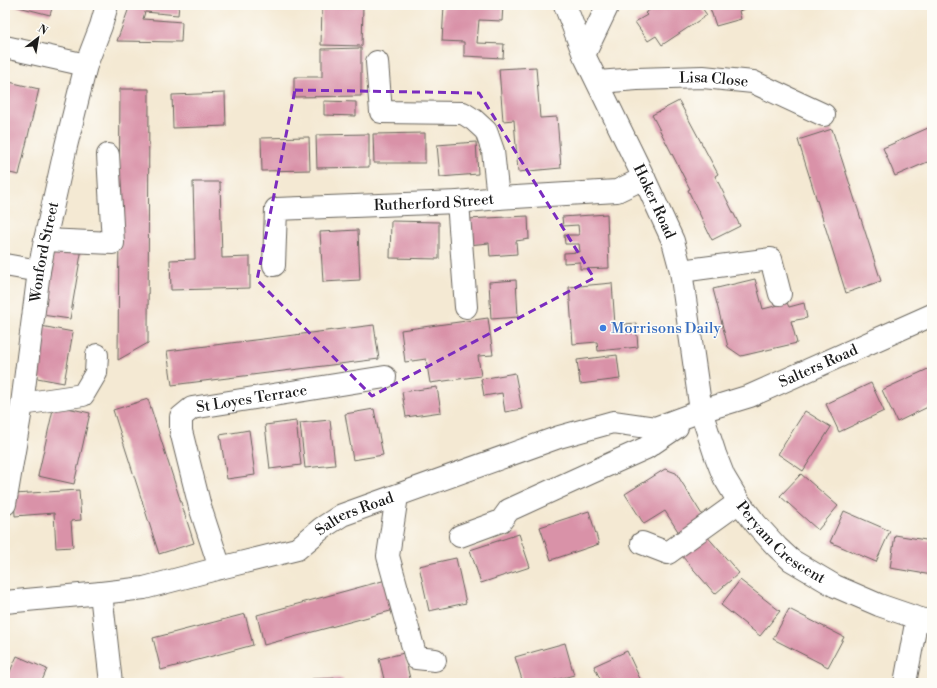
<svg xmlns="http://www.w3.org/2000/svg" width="937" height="688" viewBox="0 0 937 688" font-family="'Libre Bodoni',serif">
	<rect width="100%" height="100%" fill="#fdfcf7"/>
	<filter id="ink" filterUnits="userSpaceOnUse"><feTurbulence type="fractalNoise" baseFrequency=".025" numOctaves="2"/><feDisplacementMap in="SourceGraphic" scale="8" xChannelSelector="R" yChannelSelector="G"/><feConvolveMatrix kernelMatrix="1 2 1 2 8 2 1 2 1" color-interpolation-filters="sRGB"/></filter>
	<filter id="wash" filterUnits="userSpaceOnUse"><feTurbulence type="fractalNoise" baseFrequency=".012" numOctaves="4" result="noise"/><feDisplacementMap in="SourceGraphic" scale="16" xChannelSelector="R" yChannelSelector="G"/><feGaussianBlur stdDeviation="0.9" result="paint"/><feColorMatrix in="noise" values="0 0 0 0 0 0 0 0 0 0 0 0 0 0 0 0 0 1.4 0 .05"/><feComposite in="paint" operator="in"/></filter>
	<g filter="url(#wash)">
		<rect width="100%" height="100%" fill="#f4e9d3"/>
		<g id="blocks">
			<path fill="#d992a8" d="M11 5H53L50 15Z
				M130 5H179L178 15 145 12 143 19 182 22 181 42 117 41Z
				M322 5H363L362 46 321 45Z
				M444 5H503L502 21 479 20 477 43 504 44 503 58 464 56V42L442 41Z
				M657 5H700L707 15 662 45 656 36 648 41 635 22 647 15 645 13Z
				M709 5H756L739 11 741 19 716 26Z
				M361 48V96L294 97V77H322V49Z
				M536 67 540 118 557 117 561 168 518 172 514 120 503 121 499 69Z
				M5 81 39 89 19 175 5 172Z
				M120 89H149L148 343 118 360Z
				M225 93 226 126 173 128 172 95Z
				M324 101 356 102V116L324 115Z
				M679 101 718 174 715 176 740 226 712 240 688 190 690 189 652 115Z
				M928 128 932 138V160L895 176 883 148Z
				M832 129 881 281 846 293 798 140Z
				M425 133V163H374L373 134Z
				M369 134V167L317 168 316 135Z
				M309 137 310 170 262 171 261 138Z
				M476 142 478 174 440 177 437 145Z
				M193 182H220L222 258 250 257V288L171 290 170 260 195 259Z
				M607 214 609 268 580 269V262L564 263V253L580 252 579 244H565L564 235H579L578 225 563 226 562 217Z
				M528 216 529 239 516 241 517 254 490 256 489 243 468 245 467 219Z
				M391 221 439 222V259L390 258Z
				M358 230 360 280 323 282 320 232Z
				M55 243 82 248 70 319 42 315Z
				M755 279 763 309 787 303 789 307 804 303 807 318 791 321 797 343 741 356 728 347 713 289Z
				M516 280 518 317 491 319 489 282Z
				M612 283 615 325 636 323 638 347 598 351 597 342 573 344 569 287Z
				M488 318 493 355 478 356 481 376 430 383 426 359 405 362 401 330Z
				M374 325 379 359 172 385 167 351Z
				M41 326 73 332 64 383 32 377Z
				M617 355 620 379 580 384 577 360Z
				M928 369 932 377V405L897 422 882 390Z
				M515 373 522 409 505 412 502 393 484 396 481 379Z
				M871 383 884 411 839 432 826 404Z
				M437 387 441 412 406 417 402 392Z
				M148 399 194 543 159 554 113 410Z
				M54 405 90 413 74 484 38 476Z
				M374 409 383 455 353 460 345 414Z
				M805 411 831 427 803 471 778 454Z
				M330 420 335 465 305 468 300 423Z
				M296 421 301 465 270 469 265 425Z
				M249 430 255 475 227 479 220 435Z
				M665 469 676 473 706 521 681 536 665 511 644 524 625 494Z
				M801 474 838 506 818 530 780 496Z
				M79 490 81 520 71 521 73 547 56 548 54 513 15 516 14 494Z
				M589 511 599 544 551 560 540 527Z
				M844 511 890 531 876 562 830 542Z
				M519 534 530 567 481 583 470 550Z
				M705 534 739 573 715 594 681 555Z
				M895 535 932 541V575L890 568Z
				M456 558 466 603 429 611 419 566Z
				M386 580 394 610 264 645 257 615Z
				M740 580 780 611 760 636 721 605Z
				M789 609 844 637 828 667 773 639Z
				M245 614 253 645 161 670 153 638Z
				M565 643 574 675 544 683H523L515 657Z
				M627 651 642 683H602L594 666Z
				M404 653 411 683H385L379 659Z
				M17 656 47 669 41 683H7L9 678H7Z
				M343 678V683H313L312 679Z
				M819 679 835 682V683H818Z"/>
		</g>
	</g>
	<g filter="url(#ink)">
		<use href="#blocks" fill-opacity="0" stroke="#68645c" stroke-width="1"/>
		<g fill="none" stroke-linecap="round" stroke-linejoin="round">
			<defs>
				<g id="minor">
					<path id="s1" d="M565 5 584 55 644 178 673 241 681 271 701 411 715 454 724 477 739 502 756 524 777 547 791 560 835 586 879 605 917 618 932 622"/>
					<path d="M5 47 86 65"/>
					<path d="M584 55 608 5"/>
					<path d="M377 62 381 112 463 113 474 120 486 131 493 151 498 198"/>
					<path id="s2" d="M598 82 637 79 703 77 753 82 824 115"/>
					<path d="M458 202 466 307"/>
					<path d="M45 240 113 243 108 155"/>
					<path d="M5 265 39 271"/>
					<path id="s3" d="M274 265 276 209 458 202 498 198 617 191 644 178"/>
					<path d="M681 271 771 259 780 294"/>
					<path d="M22 404 83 395 96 373 97 355"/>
					<path d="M397 496 388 556 416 658 435 660"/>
					<path id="s4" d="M5 504 22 404 39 271 45 240 66 146 86 65 101 26 107 5"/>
					<path d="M460 536 501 521 509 510 590 473 646 448 677 427"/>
					<path d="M642 543 668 553 739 502"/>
					<path id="s5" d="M220 568 200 507 181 431V417L192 408 385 377"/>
					<path d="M101 593 111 683"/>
					<path id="s6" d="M5 602 101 593 144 588 220 568 297 549 322 528 342 515 559 437 613 422 655 428 701 411 750 396 932 315"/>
					<path d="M905 683 917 618"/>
				</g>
			</defs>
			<use href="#minor" stroke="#68645c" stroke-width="24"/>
			<use href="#minor" stroke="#fff" stroke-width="22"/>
		</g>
	</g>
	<path fill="none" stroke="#7b2cbf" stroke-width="3" stroke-dasharray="8 5" stroke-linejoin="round" d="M295 90 479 93 594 278 372 396 257 280Z"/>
	<circle fill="#3f7fe0" stroke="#fdfcf7" stroke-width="1.5" cx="603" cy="328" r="4"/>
	<g text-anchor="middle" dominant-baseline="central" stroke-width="3" stroke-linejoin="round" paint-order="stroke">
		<g font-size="15" fill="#1c1c1c" stroke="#fdfcf7">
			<text stroke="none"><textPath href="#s2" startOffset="116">Lisa Close</textPath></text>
			<text stroke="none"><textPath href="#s3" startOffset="214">Rutherford Street</textPath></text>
			<text stroke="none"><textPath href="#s1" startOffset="216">Hoker Road</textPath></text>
			<text stroke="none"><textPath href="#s4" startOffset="255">Wonford Street</textPath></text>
			<text stroke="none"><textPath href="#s6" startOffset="858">Salters Road</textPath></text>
			<text stroke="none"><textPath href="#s5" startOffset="231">St Loyes Terrace</textPath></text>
			<text stroke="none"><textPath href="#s6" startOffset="366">Salters Road</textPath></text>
			<text stroke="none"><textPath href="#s1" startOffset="590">Peryam Crescent</textPath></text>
		</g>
		<g font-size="15" fill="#366cbe" stroke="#fdfcf7" text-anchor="start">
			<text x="611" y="328">Morrisons Daily</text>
		</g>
	</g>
	<rect width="937" height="688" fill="none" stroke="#fdfcf7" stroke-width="20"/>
	<g transform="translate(38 38) rotate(31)" stroke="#fdfcf7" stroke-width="3" paint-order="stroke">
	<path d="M0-3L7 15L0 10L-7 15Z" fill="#1c1c1c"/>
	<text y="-6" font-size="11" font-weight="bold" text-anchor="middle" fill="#1c1c1c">N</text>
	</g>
</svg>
